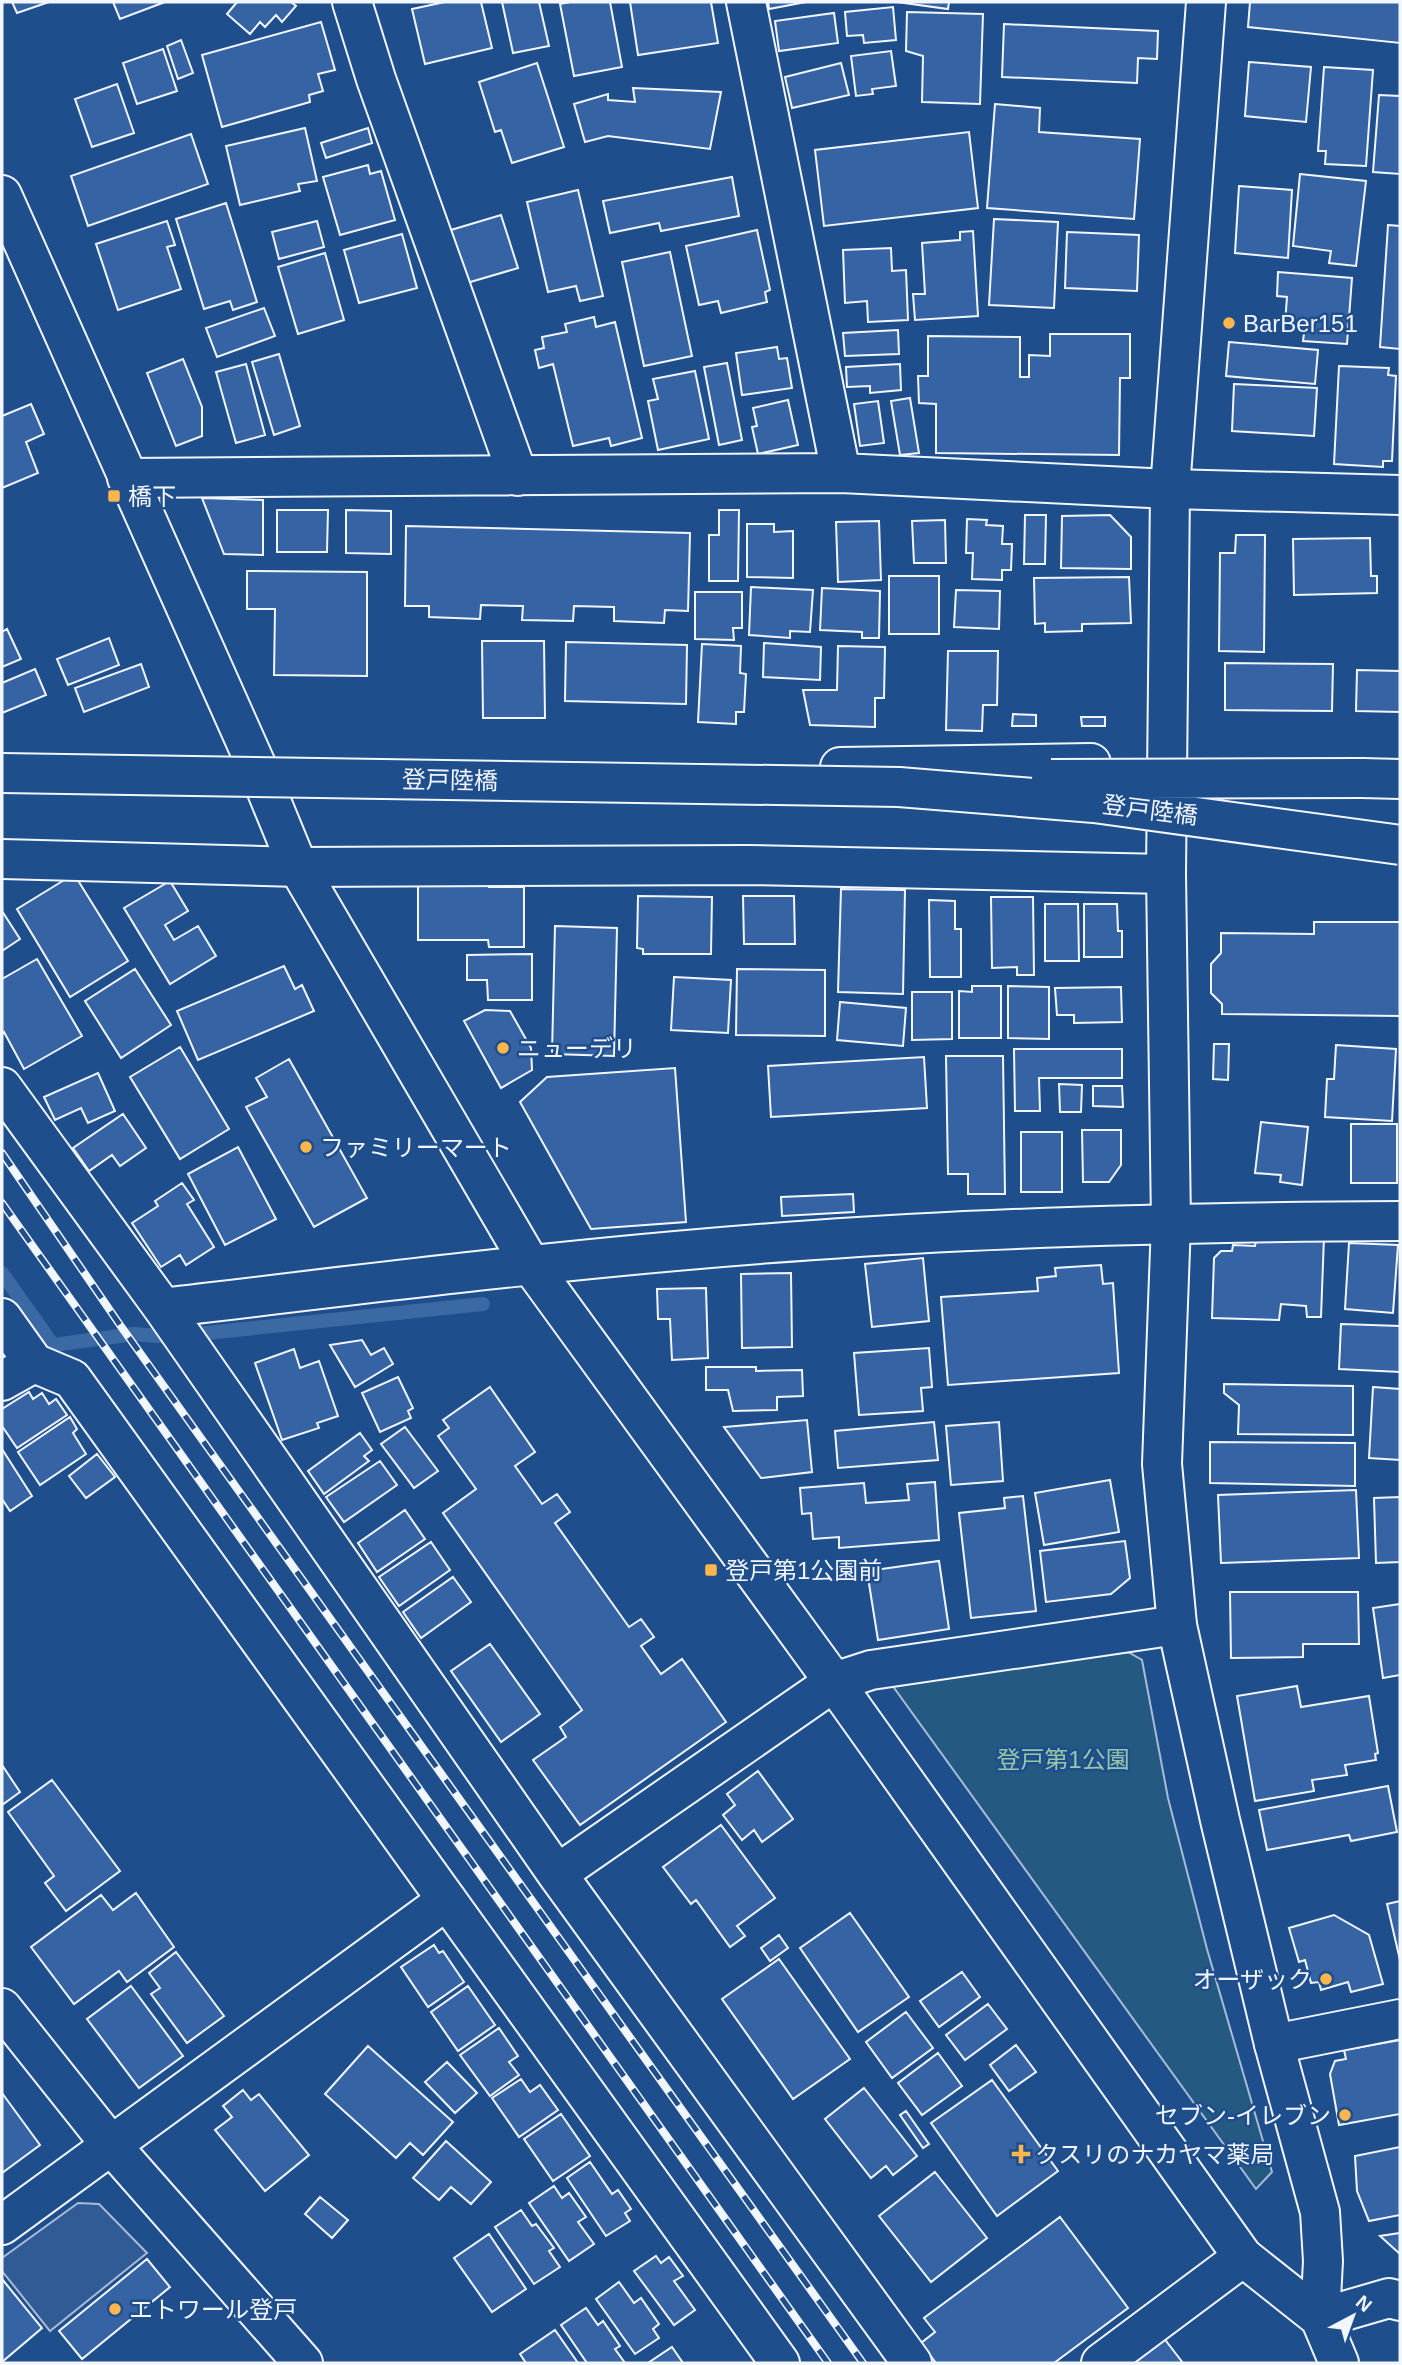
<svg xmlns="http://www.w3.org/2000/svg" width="1402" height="2365" viewBox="0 0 1402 2365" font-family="Arial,'Noto Sans JP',sans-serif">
	<rect width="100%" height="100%" fill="#1f4e8c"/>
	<path fill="#245a82" stroke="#a8bbd7" stroke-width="2" d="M1128 1652 1142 1660 1168 1798 1207 1949 1272 2172 1256 2189 892 1685Z"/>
	<path fill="#305b95" stroke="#a8bbd7" stroke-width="2" d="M78 2203 99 2204 147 2253 50 2331 2 2271V2258Z"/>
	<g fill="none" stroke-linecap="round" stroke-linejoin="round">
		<path stroke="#3b69a3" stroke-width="14" d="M2 1273 53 1345 134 1334 169 1337 483 1304"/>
	</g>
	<path fill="#3563a3" stroke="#f2f6ff" stroke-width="2" d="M12 2H49L17 13Z
		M113 2H165L120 19Z
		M237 2H291L296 6 282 22 276 15 265 27 260 22 250 34 227 14Z
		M445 2H481L492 48 425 64 412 9Z
		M502 2H539L549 46 513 53Z
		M570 2H610L622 67 574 76 560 4Z
		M630 2H711L718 43 638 55Z
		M768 2H806L769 9Z
		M897 2H949L948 9Z
		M1250 2H1400V43L1248 27Z
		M893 7 896 40 864 43 863 35 847 36 845 12Z
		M907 12 983 14 980 104 922 102 923 56 906 51Z
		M834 13 838 43 779 51 775 21Z
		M321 22 335 70 318 74 323 91 309 95 310 102 222 127 202 55Z
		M1004 24 1158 31 1157 59 1138 58 1137 83 1002 77Z
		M181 40 193 73 178 79 167 46Z
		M163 49 177 91 137 104 123 63Z
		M891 51 896 86 872 89 873 94 856 96 851 56Z
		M1249 62 1311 67 1306 122 1245 116Z
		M537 63 564 147 512 163 501 130 495 132 479 82Z
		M841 63 849 95 792 108 785 77Z
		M1324 67 1373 70 1366 166 1325 164 1326 151H1318Z
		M117 84 134 133 92 147 75 99Z
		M633 88 721 92 710 149 608 136 585 142 574 104 608 94V100L635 102Z
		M1379 95 1400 96V174L1373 172Z
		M995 104 1040 108 1039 132 1140 139 1134 219 987 208Z
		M305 128 317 181 298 184 300 191 240 205 226 146Z
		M368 128 372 143 326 158 321 143Z
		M969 132 978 208 824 226 815 150Z
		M191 134 208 184 88 226 71 176Z
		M368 165 370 174 381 171 395 220 340 235 323 177Z
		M1300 174 1366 181 1356 266 1329 263 1331 251 1293 246Z
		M732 177 739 216 661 231 659 223 610 233 603 201Z
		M1239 186 1292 190 1288 258 1235 253Z
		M578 190 603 296 580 301 576 286 548 292 527 202Z
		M226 203 257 302 233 310 230 301 204 309 176 219Z
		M501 215 518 268 467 283 451 230Z
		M994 219 1058 222 1054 308 989 305Z
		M167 221 175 245 167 247 181 289 118 310 96 244Z
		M317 221 324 247 279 259 272 232Z
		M1388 225 1400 226V349L1380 347Z
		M757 230 770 290 765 292 767 302 721 313 718 301 699 305 686 246Z
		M973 231 978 316 915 320 913 294H925L922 243 960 240V232Z
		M1067 232 1139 235 1137 291 1065 288Z
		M402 234 417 288 359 303 344 250Z
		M891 248 892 271 906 270 908 320 868 322 867 301 845 303 843 250Z
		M670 252 692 356 644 366 622 262Z
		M325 253 344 320 298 334 278 267Z
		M1278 272 1352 278 1347 344 1303 341 1305 326 1285 324 1287 297 1277 296Z
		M264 308 275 336 217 357 206 328Z
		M594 317 596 327 615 322 642 438 611 446 609 438 573 446 553 364 539 368 535 350 544 348 542 337 567 332 565 324Z
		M898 330 899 354 845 356 843 333Z
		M1050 334H1130V378H1120L1119 455 936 453V404L919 403 918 376H928V336L1020 337V377H1029V355L1050 356Z
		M1229 342 1318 350 1315 384 1226 376Z
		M777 347 779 359 787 358 792 388 742 395 736 353Z
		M279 354 300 426 274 435 252 362Z
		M183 359 202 407V436L176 446 147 373Z
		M727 363 742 440 719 445 704 367Z
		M246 364 265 435 236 443 216 372Z
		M900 364 901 390 870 393V386L847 387 846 367Z
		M1339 366 1389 368 1388 375 1396 376 1392 461H1383V467L1334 464Z
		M695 371 709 439 658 450 648 401 658 399 653 379Z
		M1234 384 1317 388 1314 436 1232 431Z
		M910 398 919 453 900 455 891 401Z
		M788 400 798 445 758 454 752 427 757 426 753 408Z
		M878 401 884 443 860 446 854 404Z
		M31 404 44 434 26 442 38 473 2 488V416Z
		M202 498 263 500V555L224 554Z
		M277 510H328L327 552H277Z
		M346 510 391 511V554L346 553Z
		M719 510H739L738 581H709V535H719Z
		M1025 515H1046L1045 564H1024Z
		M1110 515 1131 537V569L1061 568 1062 516Z
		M967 519 987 520 986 525 1003 526 1002 544H1012L1011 570H1002V580L972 579 973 553H966Z
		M945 520 946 563H914L912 521Z
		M879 521 881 580 838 582 836 522Z
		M747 524H774V532L793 531V578L747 577Z
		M406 526 690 533 688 611 665 610 664 623 614 621V607L574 606 573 621 522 620 523 606 481 605 480 619 429 617V606H405Z
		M1236 535H1265L1264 652 1219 651 1220 553H1235Z
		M1370 538 1371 576H1377V593L1294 595 1293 539Z
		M247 571 367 572V676L274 675 275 609H247Z
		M889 576H939V634H889Z
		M1129 577 1131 623 1082 624V631L1045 632V623L1035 624 1034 578Z
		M751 587 813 590 810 632 790 631V638L749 635Z
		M822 588 880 591 879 638H862V632L820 630Z
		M956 590 1000 591 999 629 954 627Z
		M695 592H742V628H733L734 640 695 639Z
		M7 629 21 659 2 667V632Z
		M109 638 119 665 68 685 57 659Z
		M482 641H544L545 718H483Z
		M566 642 687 645 686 704 565 701Z
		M764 643 821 647 820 680 763 677Z
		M702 644 741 646 740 673 746 674 744 712H736V724L698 722Z
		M838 646 885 647 884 698H875V727L810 725 803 690H837Z
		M948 651H998L997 705H983L982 731 946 730Z
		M1225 663 1333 664 1332 711 1225 710Z
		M141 664 149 687 84 712 75 688Z
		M35 669 46 695 2 713V683Z
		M1357 670 1400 671V712L1356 711Z
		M1013 714 1036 715V726H1012Z
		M1081 717H1105V726H1082Z
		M74 874 128 961 70 997 17 909Z
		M418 880H489V887H524V947H489L488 940H418Z
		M170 881 188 911 165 925 174 940 198 926 216 956 170 984 124 908Z
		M841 889 905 890 903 994 838 992Z
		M638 896 712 897 711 954H643V949L637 948Z
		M743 896H794L795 944H744Z
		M991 897H1033L1034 975H1017V967L992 968Z
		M929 900 955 901V929H961V977H930Z
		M1045 904H1078L1079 961H1045Z
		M1084 904H1117L1118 931H1122V957H1084Z
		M2 911 20 939 2 951Z
		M1314 922H1400V1016L1222 1014V1004L1211 993V964L1221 953V933L1314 934Z
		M555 926 617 928 614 1056 552 1054Z
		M532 954V1000H488L487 980H467V955Z
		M37 959 82 1036 24 1069 4 1032 2 1034V979Z
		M284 966 295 989 302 985 314 1011 198 1060 177 1011Z
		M135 969 171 1025 121 1058 85 1001Z
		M737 969 825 970V1036L736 1035Z
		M674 977 731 980 728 1033 671 1030Z
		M972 986H1001V1038H959V991L972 992Z
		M1008 986 1049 987V1039L1008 1038Z
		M1121 987 1122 1022 1074 1023V1015H1057L1055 988Z
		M912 992H952V1039L912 1040Z
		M840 1002 906 1008 903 1046 837 1040Z
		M485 1010 510 1011 531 1048 532 1070 501 1088 464 1021Z
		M1214 1044H1229L1228 1080 1213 1079Z
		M1336 1045 1396 1049 1392 1121 1325 1117 1327 1079H1334Z
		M180 1047 229 1129 180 1159 130 1077Z
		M1014 1049H1122V1078H1039L1040 1111H1015Z
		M946 1056H1003L1005 1194H968V1174H948Z
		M924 1057 927 1108 771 1117 768 1066Z
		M289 1059 367 1198 314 1227 246 1107 267 1097 256 1078Z
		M675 1068 686 1222 591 1229 520 1102 547 1077Z
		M98 1073 115 1111 88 1123 81 1108 55 1120 44 1097Z
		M1059 1084 1082 1085 1081 1112H1060Z
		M1093 1086H1122L1123 1107 1093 1106Z
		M123 1114 146 1148 120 1166 112 1155 89 1171 73 1148Z
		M1261 1122 1308 1127 1302 1185 1280 1182 1281 1175 1255 1173Z
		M1351 1124H1397V1183H1351Z
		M1082 1130H1121V1165L1109 1182H1083Z
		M1021 1132H1062V1192H1021Z
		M238 1147 276 1219 225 1245 188 1174Z
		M182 1183 194 1200 187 1204 214 1247 186 1265 180 1255 161 1267 132 1223 158 1206 155 1201Z
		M853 1194 854 1212 782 1216 781 1197Z
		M1257 1236 1324 1237 1321 1317H1307L1306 1306 1281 1304 1279 1320 1212 1318 1214 1258 1221 1251H1232L1233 1245 1255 1246Z
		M1349 1243 1398 1245 1393 1313 1345 1309Z
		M923 1258 929 1321 872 1327 865 1264Z
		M1101 1265 1103 1284 1113 1283 1119 1373 948 1385 941 1297 1038 1291 1037 1278 1056 1276 1055 1268Z
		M791 1273 792 1347 742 1348 741 1274Z
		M706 1288 708 1358 672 1360 670 1319H658L657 1289Z
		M1341 1324 1400 1326V1372L1339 1369Z
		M362 1340 371 1355 384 1348 393 1364 355 1387 330 1345Z
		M929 1348 932 1387 921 1388 923 1411 859 1415 854 1353Z
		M294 1349 300 1368 319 1361 338 1416 317 1423 319 1428 282 1440 255 1363Z
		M706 1367H756V1371L802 1370 803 1396 777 1397V1410L733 1411 728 1390H706Z
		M398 1377 413 1408 408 1411 411 1418 380 1432 362 1393Z
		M1224 1384 1353 1386V1435L1238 1434 1239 1405 1224 1393Z
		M490 1387 535 1452 515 1466 542 1504 557 1494 570 1512 555 1523 629 1627 641 1619 654 1637 641 1646 661 1674 682 1659 726 1722 580 1825 533 1760 566 1737 560 1727 582 1710 443 1513 476 1489 438 1436 449 1428 443 1420Z
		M1373 1387 1400 1389V1460L1369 1458Z
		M29 1392 33 1399 42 1393 49 1404 56 1399 67 1415 17 1448 2 1426V1409Z
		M70 1417 77 1429 73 1433 86 1454 40 1485 18 1452Z
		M807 1420 812 1472 761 1478 724 1427Z
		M934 1422 938 1460 838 1468 835 1431Z
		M999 1422 1003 1481 951 1485 946 1426Z
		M405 1427 438 1471 414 1488 381 1444Z
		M360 1433 372 1450 364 1456 369 1461 324 1494 308 1471Z
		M1210 1442 1355 1443V1486L1210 1483Z
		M2 1449 32 1496 10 1511 2 1499Z
		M97 1454 115 1477 86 1498 69 1476Z
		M380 1461 397 1485 344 1522 326 1497Z
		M1110 1480 1119 1532 1044 1545 1035 1493Z
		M935 1482 939 1540 839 1548V1537L813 1539 811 1513 802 1514 800 1488 864 1483 866 1503 909 1500 907 1484Z
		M1356 1490 1359 1558 1221 1563 1218 1495Z
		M1023 1496 1036 1611 971 1618 959 1513 1005 1508 1004 1498Z
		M1400 1497V1562L1376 1563 1374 1498Z
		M405 1510 425 1539 377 1572 358 1543Z
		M1125 1541 1130 1578 1111 1594 1046 1602 1040 1551Z
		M431 1542 450 1570 399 1606 379 1577Z
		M939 1561 949 1629 878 1640 867 1571Z
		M453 1577 471 1602 421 1638 403 1612Z
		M1230 1592H1358L1359 1644H1303V1657L1231 1658Z
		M1400 1604V1675L1383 1678 1373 1608Z
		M490 1644 540 1714 501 1742 451 1671Z
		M1297 1686 1301 1707 1369 1696 1378 1753 1375 1754 1376 1760 1345 1765 1347 1775 1312 1780 1314 1791 1255 1801 1237 1696Z
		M2 1765 20 1792 2 1805Z
		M758 1771 793 1819 762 1842 754 1830 742 1840 723 1815 735 1805 727 1794Z
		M52 1780 120 1871 66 1911 45 1883 54 1876 8 1812Z
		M1388 1786 1397 1832 1351 1841 1349 1835 1267 1850 1259 1810Z
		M721 1825 775 1898 737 1926 745 1936 730 1947 696 1900 691 1904 663 1867Z
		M136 1893 174 1947 127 1982 119 1971 74 2004 31 1947 101 1895 113 1910Z
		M1400 1901V1960L1387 1904Z
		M850 1913 909 1997 858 2032 800 1948Z
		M1334 1915 1369 1935 1383 1984 1351 1992 1348 1982 1321 1990 1319 1982 1311 1983 1305 1960 1299 1962 1289 1928Z
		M779 1935 788 1948 770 1961 761 1948Z
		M434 1945 439 1953 443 1951 464 1982 428 2007 401 1967Z
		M176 1952 224 2016 187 2043 151 1994 160 1988 149 1973Z
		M779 1959 850 2059 793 2099 722 1999Z
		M962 1972 980 1997 939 2027 920 2001Z
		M131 1986 183 2056 139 2088 87 2019Z
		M468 1986 495 2025 458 2051 431 2012Z
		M988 2004 1007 2029 965 2060 946 2035Z
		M906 2012 933 2048 892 2078 866 2042Z
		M499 2028 518 2056 509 2062 519 2075 490 2096 460 2055Z
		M1400 2040V2114L1339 2125 1330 2074 1335 2061 1346 2059 1344 2050Z
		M1016 2045 1036 2072 1009 2091 990 2065Z
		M368 2046 453 2122 423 2155 410 2143 396 2158 325 2094Z
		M938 2053 962 2086 922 2115 898 2083Z
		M447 2062 477 2093 455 2113 425 2082Z
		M521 2079 530 2092 540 2085 558 2110 519 2137 492 2098Z
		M992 2080 1058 2171 997 2216 931 2123Z
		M864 2088 917 2156 893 2175 886 2166 871 2178 825 2119Z
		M243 2090 251 2100 259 2094 309 2155 265 2191 215 2130 232 2117 223 2106Z
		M2 2093 40 2145 2 2173Z
		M906 2111 929 2144 923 2148 900 2115Z
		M561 2114 590 2156 553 2181 524 2139Z
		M446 2141 491 2182 471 2204 451 2187 439 2200 413 2178Z
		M1400 2147V2215L1369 2221 1357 2191 1355 2156Z
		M590 2162 612 2194 618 2190 631 2209 625 2213 630 2221 606 2236 567 2178Z
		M935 2172 987 2238 931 2282 879 2216Z
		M554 2186 562 2198 569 2193 586 2217 578 2222 594 2244 569 2261 529 2203Z
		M320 2197 348 2220 332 2238 305 2214Z
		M521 2210 532 2226 536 2224 554 2248 549 2251 560 2267 534 2284 495 2227Z
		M1060 2217 1128 2308 1054 2363H936L921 2343 935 2332 924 2318Z
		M1400 2233V2254L1380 2236Z
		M489 2234 526 2289 492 2312 454 2258Z
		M656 2256 661 2263 669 2257 683 2276 674 2281 695 2310 674 2325 634 2271Z
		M147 2259 170 2287 82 2359 59 2331Z
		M2 2279 42 2328 2 2362Z
		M619 2282 634 2303 641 2298 659 2324 653 2329 659 2338 635 2354 596 2299Z
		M586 2308 598 2325 603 2321 620 2346 615 2349 625 2363H587L561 2325Z
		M555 2330 578 2363H526L520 2354Z
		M1163 2337 1183 2363H1127Z
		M672 2347 683 2363H648Z"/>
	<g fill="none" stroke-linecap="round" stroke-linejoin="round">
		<defs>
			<path id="street" d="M352 2 376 79 518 476
				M746 2 841 473
				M127 478 841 473 1170 489 1400 495
				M840 767 1091 763
				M2 859 298 867 747 865 1166 874
				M2 1087 163 1308 557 1874 912 2363
				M163 1308C379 1282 596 1255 814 1240 1009 1226 1205 1222 1400 1221
				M2 1318 34 1363 72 1379 780 2363
				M2 1381 34 1363
				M557 1874 834 1682 871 1670 1177 1625
				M1274 2044 1400 2019
				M2 2225 447 1900
				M1320 2318 1389 2298 1400 2301
				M1101 2363 1243 2257"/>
			<path id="secondary" d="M1206 2 1170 489 1166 874 1171 1223 1162 1464 1177 1625 1220 1820 1274 2044 1320 2212 1323 2261 1320 2318 1339 2363
				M2 195 257 767 298 867 530 1264 834 1682 1243 2257 1320 2318
				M2 2008 111 2145 303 2363"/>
			<path id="primary" d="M1362 778 1400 779"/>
		</defs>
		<use href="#street" stroke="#f2f6ff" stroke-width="42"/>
		<use href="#secondary" stroke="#f2f6ff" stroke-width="42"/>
		<use href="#primary" stroke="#f2f6ff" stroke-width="42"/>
		<use href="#street" stroke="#1f4e8c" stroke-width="38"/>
		<use href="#secondary" stroke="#1f4e8c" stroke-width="38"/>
		<use href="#primary" stroke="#1f4e8c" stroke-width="38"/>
		<defs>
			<path id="rail" d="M2 1153 120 1325 863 2363
				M2 1203 828 2363"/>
		</defs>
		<use href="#rail" stroke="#f2f6ff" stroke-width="8"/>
		<use href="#rail" stroke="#1f4e8c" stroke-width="5" stroke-dasharray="16" stroke-linecap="butt"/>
		<defs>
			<path id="primary-bridge" d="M2 773 899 787 1094 803 1400 845
				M1051 779 1362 778"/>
		</defs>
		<use href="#primary-bridge" stroke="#f2f6ff" stroke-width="42" stroke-linecap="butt"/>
		<use href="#primary-bridge" stroke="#1f4e8c" stroke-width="38"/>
	</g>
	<g fill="#ffb74d" stroke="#1f4e8c" stroke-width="2.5">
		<circle cx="1229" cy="323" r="7"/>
		<rect x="107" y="489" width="14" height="14" rx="3.5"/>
		<circle cx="503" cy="1048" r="7"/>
		<circle cx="306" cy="1147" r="7"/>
		<rect x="704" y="1563" width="14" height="14" rx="3.5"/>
		<circle cx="1326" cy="1979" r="7"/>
		<circle cx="1345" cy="2115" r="7"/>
		<path d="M1017.5 2143.5h7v7h7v7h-7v7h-7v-7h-7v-7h7z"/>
		<circle cx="115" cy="2309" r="7"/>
	</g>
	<g text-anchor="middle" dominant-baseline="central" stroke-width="5" stroke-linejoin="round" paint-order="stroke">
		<g font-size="24" fill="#f2f6ff" stroke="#1f4e8c" text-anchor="start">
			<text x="1243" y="323">BarBer151</text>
			<text x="128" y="496">橋下</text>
			<text x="517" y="1048">ニューデリ</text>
			<text x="320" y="1147">ファミリーマート</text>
			<text x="725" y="1570">登戸第1公園前</text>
			<text x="1312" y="1979" text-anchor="end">オーザック</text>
			<text x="1331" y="2115" text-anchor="end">セブン-イレブン</text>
			<text x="1035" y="2154">クスリのナカヤマ薬局</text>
			<text x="129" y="2309">エトワール登戸</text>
		</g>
		<g font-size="24" fill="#f2f6ff" stroke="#1f4e8c">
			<text transform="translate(450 780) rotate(1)">登戸陸橋</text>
			<text transform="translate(1150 810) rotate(7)">登戸陸橋</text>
		</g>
		<g font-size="24" fill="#97c8a6" stroke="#1f4e8c">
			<text x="1063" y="1759">登戸第1公園</text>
		</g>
	</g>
	<rect width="1402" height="2365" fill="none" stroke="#f2f6ff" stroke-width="7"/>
	<g transform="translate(1353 2316) rotate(41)" stroke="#1f4e8c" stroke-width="5" paint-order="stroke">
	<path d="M0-5L12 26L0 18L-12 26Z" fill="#f2f6ff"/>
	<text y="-10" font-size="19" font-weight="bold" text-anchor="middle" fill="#f2f6ff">N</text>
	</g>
</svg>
